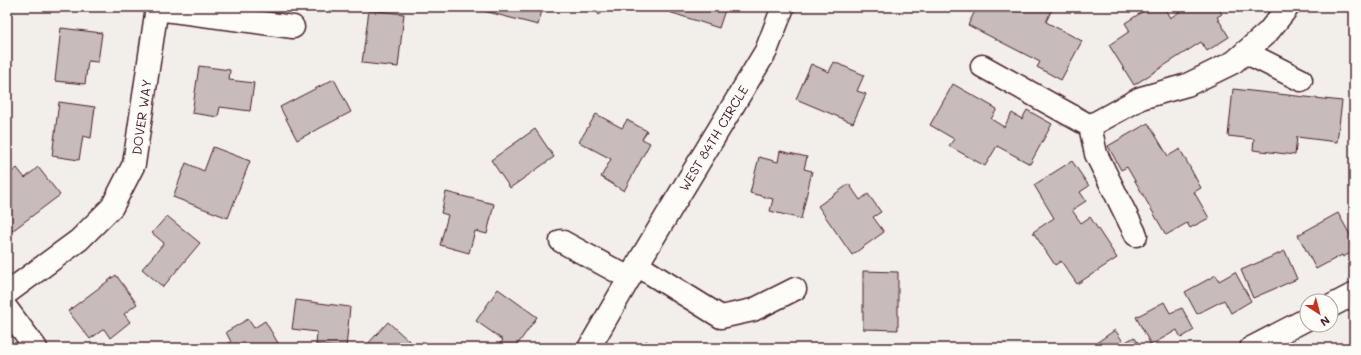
<svg xmlns="http://www.w3.org/2000/svg" width="1361" height="355" viewBox="0 0 1361 355" font-family="Mali,sans-serif">
	<rect width="100%" height="100%" fill="#f2efeb"/>
	<filter id="ink" filterUnits="userSpaceOnUse"><feTurbulence type="fractalNoise" baseFrequency=".025" numOctaves="2"/><feDisplacementMap in="SourceGraphic" scale="8" xChannelSelector="R" yChannelSelector="G"/><feConvolveMatrix kernelMatrix="1 2 1 2 8 2 1 2 1" color-interpolation-filters="sRGB"/></filter>
	<g filter="url(#ink)">
		<path fill="#c8bbbb" stroke="#4a1f2b" d="M75 7H101V11Z
			M481 7H543L538 25 480 10Z
			M593 7H610L599 15Z
			M671 7H726L719 28 669 12Z
			M977 7H1053L1046 22 1082 41 1061 80 1037 67 1040 62 968 25Z
			M1150 7H1164L1170 18 1187 7H1217L1222 14 1217 17 1229 37 1207 51 1201 42 1134 85 1109 45 1130 31 1125 23Z
			M369 10 404 14 398 67 362 63Z
			M61 28 102 33 98 62 88 61 85 84 55 81Z
			M834 62 864 75 857 91 866 94 853 123 796 99 811 64 829 72Z
			M199 66 230 70 229 80 254 83 250 111 220 107 218 117 192 113Z
			M334 79 351 112 297 140 280 107Z
			M953 84 997 109 991 119 1004 127 1012 113 1022 119 1027 110 1052 124 1030 164 997 146 985 166 949 146 954 139 930 125Z
			M1233 89 1342 101 1337 142 1297 137 1295 155 1253 150 1254 139 1228 136Z
			M59 102 95 107 91 138 83 136 79 160 52 156Z
			M596 114 622 128 627 120 647 131 642 139 650 143 624 191 601 177 611 159 579 142Z
			M1148 123 1168 156 1180 149 1201 188 1194 192 1209 218 1190 228 1187 223 1166 235 1127 167 1121 170 1108 146Z
			M535 129 554 157 510 188 491 160Z
			M213 147 250 161 228 218 173 197 186 163 204 171Z
			M780 151 807 157 804 169 812 171 801 219 770 211 773 199 750 193 759 157 778 162Z
			M1072 161 1089 186 1080 192 1086 201 1072 210 1081 223 1090 217 1117 258 1077 284 1061 261 1055 265 1033 232 1054 218 1034 185Z
			M38 167 60 195 12 231 7 224V176L17 168 25 178Z
			M849 184 860 200 868 194 881 212 873 217 884 232 852 255 818 206Z
			M446 192 494 204 487 234 475 231 469 253 440 245 448 215 441 213Z
			M1338 213 1354 242V251L1343 257 1342 255 1316 269 1298 235Z
			M167 216 200 243 163 287 142 269 164 243 152 233Z
			M1285 251 1297 279 1253 298 1241 270Z
			M863 271 898 272V330L863 329Z
			M1235 272 1251 301 1231 313 1224 300 1197 314 1185 292 1216 275 1219 281Z
			M116 275 137 304 124 314 130 322 110 338 104 329 90 339 68 311Z
			M498 289 537 317 515 348H503L499 345 503 340 476 321Z
			M296 300 350 307 346 348 316 345 317 332 292 329Z
			M1164 302 1170 313 1182 308 1194 330 1181 338 1177 330 1151 345 1136 317Z
			M248 319 254 328 265 321 281 348H220L231 342 226 332Z
			M388 322 417 348H364Z
			M1115 330 1124 343 1134 337 1142 348H1089Z
			M646 341 658 348H642Z"/>
		<g fill="none" stroke-linecap="round" stroke-linejoin="round">
			<defs>
				<path id="street" d="M157 9 293 27
					M1245 52 1301 80
					M982 66 1090 126 1096 154 1136 235
					M1090 126 1141 98 1187 85 1234 62 1268 32 1288 7
					M561 241 629 278
					M637 265 766 51 783 7
					M7 293 79 240 112 207 134 164 157 7
					M1331 306 1354 294
					M7 309 36 348
					M589 348 637 265 721 317 753 310 795 289
					M1251 348 1307 319"/>
			</defs>
			<use href="#street" stroke="#4a1f2b" stroke-width="25"/>
			<use href="#street" stroke="#fdfcf7" stroke-width="22"/>
		</g>
	</g>
	<g text-anchor="middle" dominant-baseline="central" stroke-width="3" stroke-linejoin="round" paint-order="stroke">
		<g font-size="13" fill="#4a1f2b" stroke="#fdfcf7">
			<text transform="translate(141 117) rotate(-82)">DOVER WAY</text>
			<text transform="translate(713 138) rotate(-59)">WEST 84TH CIRCLE</text>
		</g>
	</g>
	<rect width="1361" height="355" fill="none" stroke="#fdfcf7" stroke-width="24"/>
	<rect x="12" y="12" width="1337" height="331" fill="none" stroke="#4a1f2b" stroke-width="1.5" filter="url(#ink)"/>
	<g transform="translate(1319 313) rotate(144)"><circle r="19" fill="#fdfcf7" stroke="#b5a4a5"/>
	<path d="M0-3L7 15L0 10L-7 15Z" fill="#c8321e"/>
	<text y="-6" font-size="11" font-weight="bold" text-anchor="middle" fill="#4a1f2b">N</text>
	</g>
</svg>
